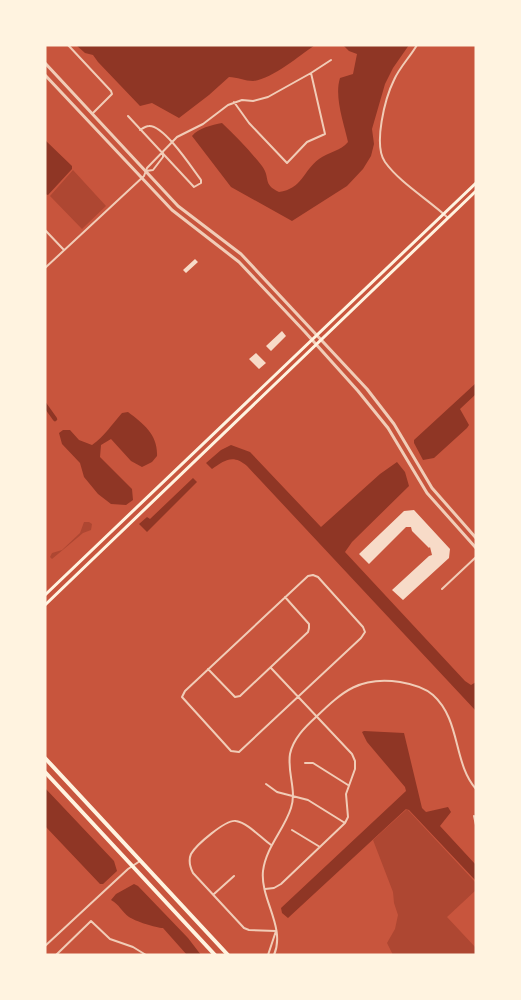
<svg xmlns="http://www.w3.org/2000/svg" width="521" height="1000" viewBox="0 0 521 1000" font-family="'IBM Plex Sans',sans-serif">
	<rect width="100%" height="100%" fill="#c8553d"/>
	<path fill="#ae4732" d="M73 170 106 206 82 229 50 196Z
		M84 522H89L92 524 91 530 83 533 52 559 50 557 52 553 62 550 80 533Z
		M407 809 476 883V890L447 917 476 948V955H393L387 943 395 929 398 915 394 903 393 892 373 840Z"/>
	<path fill="#8f3625" d="M76 45H315C299 56 272 79 253 81 245 81 237 77 229 77L209 95 179 118 152 103 140 106 98 62 93 55 85 53Z
		M343 45H409L393 68 385 84 372 129 374 144 371 156 363 169 347 186 292 221 231 187 192 136C198 128 212 125 222 123 236 136 250 151 262 166 271 178 262 184 279 192 302 189 303 171 319 159 328 152 341 151 348 142 344 123 334 97 340 78L353 74 357 54 349 51Z
		M45 140 72 166V169L48 195 45 194Z
		M476 383V394L460 409 469 425 467 428 434 458 423 460 414 443V440Z
		M128 412C144 424 158 435 157 456L152 462 142 467 131 461 111 439 101 445 100 457 132 489 133 500 126 505 111 504 98 494 84 477 80 463 62 444 59 433 63 430H70L79 440 92 445C105 436 112 424 122 413Z
		M231 445 250 452 321 527 380 474 397 462 405 472 409 486 352 542 345 552 465 681 471 685 476 682V711L247 466C233 454 225 460 212 469L206 463 221 450Z
		M193 478 197 482 147 532 139 524 147 517 150 519Z
		M364 731 404 733 422 808 426 812 448 807 451 812 440 826 476 865V881L409 810 406 809 288 918 282 913 281 908 406 791 405 787 367 742 362 732Z
		M45 788 114 861 117 871 103 884H100L45 826Z
		M134 884 138 886 188 938 201 955H187L163 928C156 928 135 921 129 917 122 912 119 904 111 900L116 894Z"/>
	<g fill="none" stroke-linecap="round" stroke-linejoin="round">
		<path stroke="#8f3625" stroke-width="4.5" d="M45 405 55 419"/>
	</g>
	<path fill="#f7dbc8" d="M195 259 198 262 186 273 183 270Z
		M282 331 286 336 271 351 266 346Z
		M256 353 266 363 259 369 249 359Z
		M414 510 450 549 449 558 403 600 392 590 429 556 432 555 430 547 429 548 412 531 411 527H406L369 564 359 554 404 511Z"/>
	<g fill="none" stroke-linecap="round" stroke-linejoin="round">
		<path stroke="#f1ccb7" stroke-width="2" d="M68 45 111 91 112 94 93 113
			M417 45C410 57 399 68 394 80 385 98 373 145 385 162 400 183 429 200 448 218
			M234 102 249 123 287 163 307 142 325 134 311 73 331 60
			M128 116 194 187 201 183V180C192 168 164 125 149 126 146 126 143 128 140 130
			M146 171 153 170 163 157V153
			M45 230 64 250
			M45 268 144 176 147 168 177 137 203 124 228 105 242 100 253 101 268 97 311 73
			M313 575 318 577 363 627 365 632 361 638 239 752 231 751 182 697 185 691 308 576Z
			M442 589 476 557
			M208 669 235 697 240 696 308 632 309 628V624L285 597
			M305 763H313L348 785
			M266 784 277 792 308 800 345 823
			M474 816 476 825
			M292 830 320 847
			M271 845C261 838 248 823 236 821 226 819 196 845 191 854 188 861 190 867 193 873L244 928 249 930 276 931
			M265 889 274 888 281 884 345 823 348 817 346 794 355 769V761L352 754 271 668
			M214 894 234 876
			M45 946 128 869 140 861
			M56 955 91 921 110 939 133 947 146 955
			M268 955 276 931
			M274 955C286 927 260 899 263 871 266 847 284 830 291 808 297 790 287 773 290 754 293 739 305 727 316 717 343 691 360 676 400 682 412 684 424 687 433 695 461 720 453 763 476 789"/>
		<path stroke="#f1ccb7" stroke-width="3" d="M45 63 178 206 241 254 367 389 394 424 432 488 476 538
			M45 75 172 210 239 262 305 332 358 391 388 428 427 493 476 548"/>
		<path stroke="#fff3e0" stroke-width="3" d="M45 595 476 183
			M45 605 476 191"/>
		<path stroke="#fff3e0" stroke-width="4" d="M45 758 228 955
			M45 772 215 955"/>
	</g>
	<rect width="521" height="1000" fill="none" stroke="#fff3e0" stroke-width="93"/>
</svg>
